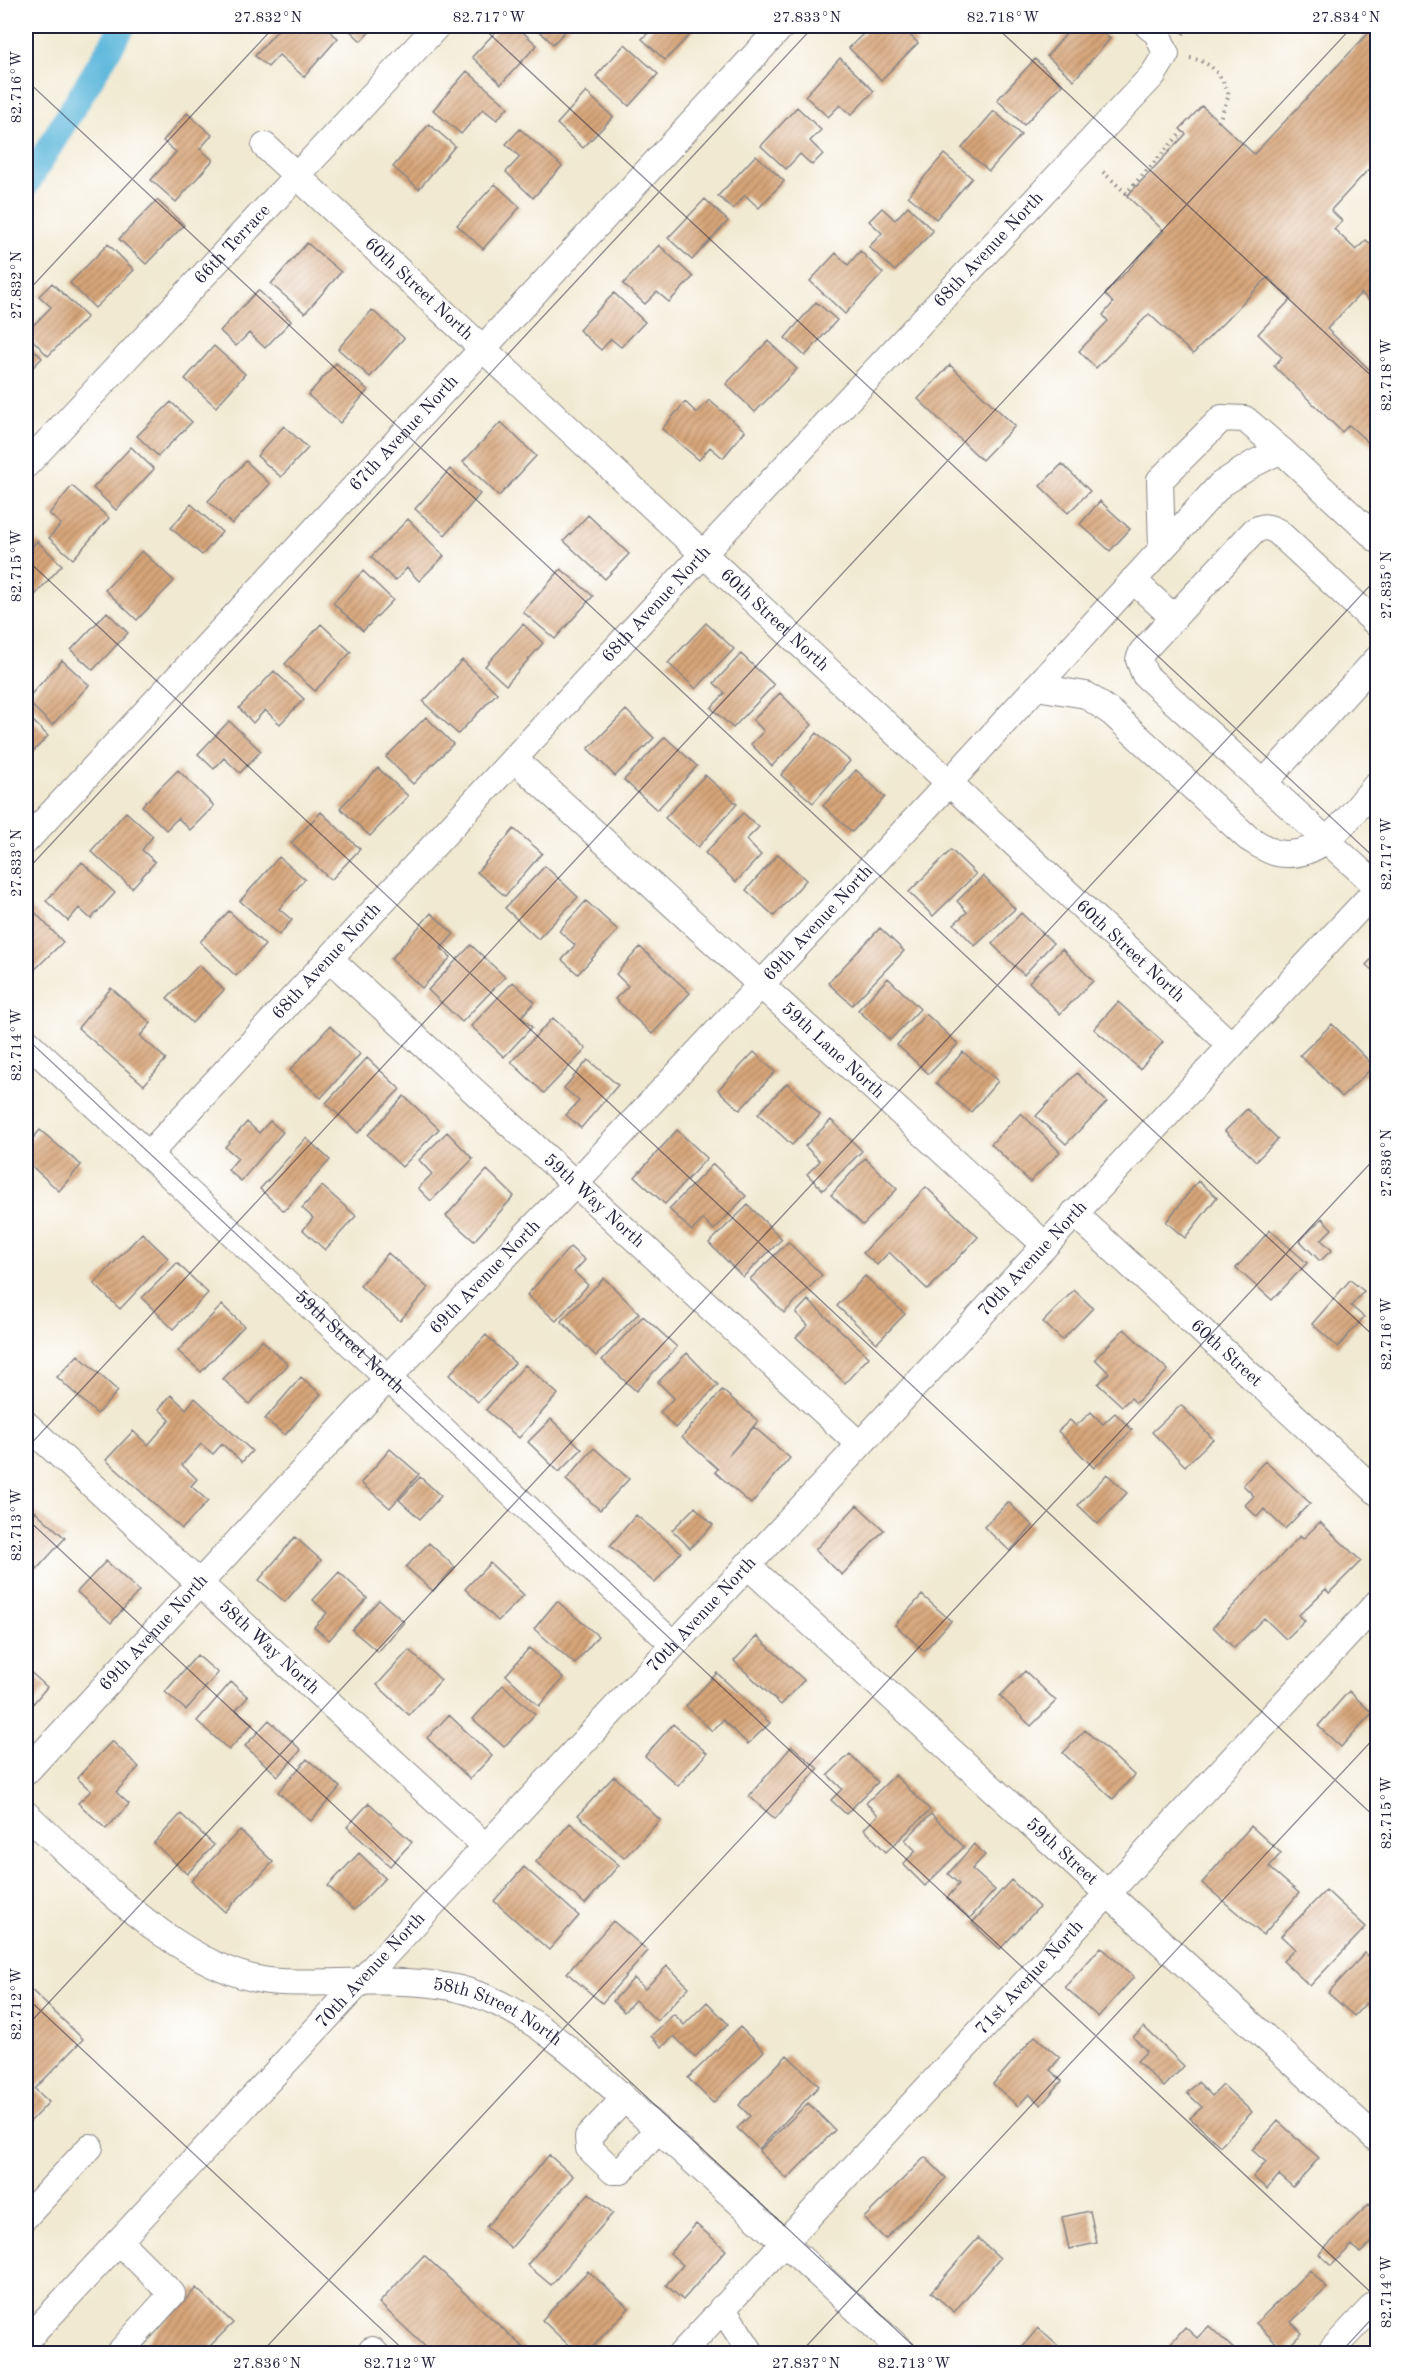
<svg xmlns="http://www.w3.org/2000/svg" width="1403" height="2379" viewBox="0 0 1403 2379" font-family="'Old Standard TT',serif">
	<defs>
		<pattern id="building-hatch" width="6" height="6" patternUnits="userSpaceOnUse" patternTransform="scale(1.5)"><rect width="6" height="6" fill="#d7a579"/><path d="M-1 1l2-2M0 6l6-6M5 7l2-2" fill="none" stroke="#ae8664"/></pattern>
	</defs>
	<rect width="100%" height="100%" fill="#fff"/>
	<filter id="ink" filterUnits="userSpaceOnUse"><feTurbulence type="fractalNoise" baseFrequency=".0167" numOctaves="2"/><feDisplacementMap in="SourceGraphic" scale="12" xChannelSelector="R" yChannelSelector="G"/><feConvolveMatrix kernelMatrix="1 2 1 2 8 2 1 2 1" color-interpolation-filters="sRGB"/></filter>
	<filter id="wash" filterUnits="userSpaceOnUse"><feTurbulence type="fractalNoise" baseFrequency=".008" numOctaves="4" result="noise"/><feDisplacementMap in="SourceGraphic" scale="24" xChannelSelector="R" yChannelSelector="G"/><feGaussianBlur stdDeviation="1.35" result="paint"/><feColorMatrix in="noise" values="0 0 0 0 0 0 0 0 0 0 0 0 0 0 0 0 0 1.4 0 .05"/><feComposite in="paint" operator="in"/></filter>
	<g filter="url(#wash)">
		<rect width="100%" height="100%" fill="#f1e9d1"/>
		<g fill="none" stroke-linecap="round" stroke-linejoin="round">
			<path stroke="#5eb8db" stroke-width="26" d="M26 185 123 26"/>
		</g>
		<g id="blocks">
			<path fill="url(#building-hatch)" d="M281 26H323L338 38 304 77 279 55 268 67 255 56Z
				M345 26H375L361 41Z
				M501 26H516L537 45 501 84 472 57Z
				M534 26H570L553 44Z
				M655 26H699L665 60 642 39Z
				M871 26H901L918 43 881 80 849 48Z
				M1073 26H1094L1110 39 1074 80 1047 56Z
				M1375 26H1378V159L1331 210 1342 221 1334 229 1356 250 1366 240 1378 251V309L1361 293 1327 329 1373 373 1378 369V439L1371 445 1349 425 1342 432 1274 366 1282 357 1258 334 1291 299 1268 277 1193 354 1149 314 1096 368 1079 351 1108 321 1103 315 1113 303 1105 294 1164 231 1127 196 1186 134 1180 129 1202 106 1254 154Z
				M625 44 658 74 629 106 596 76Z
				M840 58 874 91 851 115 840 105 828 117 805 96Z
				M1035 59 1062 85 1024 125 997 100Z
				M467 71 508 107 497 120 483 109 461 134 433 110Z
				M586 92 613 117 583 148 557 124Z
				M797 107 821 130 810 141 823 154 812 165 800 154 786 169 761 146Z
				M994 111 1021 135 989 171 962 148Z
				M187 113 212 135 200 149 213 160 176 202 151 180 176 152 163 141Z
				M429 124 455 146 419 189 393 167Z
				M520 129 562 166 533 198 506 172 520 157 506 144Z
				M944 154 972 178 936 219 908 196Z
				M756 155 784 181 759 208 745 195 733 209 718 196Z
				M495 184 520 207 483 249 457 225Z
				M705 199 728 221 692 260 668 238Z
				M157 200 184 225 146 264 119 239Z
				M908 206 933 231 895 271 869 247 882 233 869 221 882 208 895 220Z
				M307 243 341 272 305 313 271 284Z
				M108 244 134 270 95 308 70 283Z
				M659 245 693 277 669 302 657 292 645 304 623 284Z
				M860 251 883 273 845 314 810 281 836 253 848 265Z
				M52 283 87 317 48 356 26 333 51 307 39 296Z
				M258 290 291 321 265 348 249 333 236 346 220 331Z
				M614 293 645 322 621 347 611 339 601 350 579 330Z
				M816 302 837 320 805 356 785 338Z
				M372 310 404 338 370 377 338 349Z
				M768 341 797 369 755 412 726 384Z
				M26 342 42 358 26 374Z
				M214 346 245 374 216 407 185 379Z
				M336 363 368 390 340 423 308 395Z
				M950 365 1015 426 982 460 918 399Z
				M709 400 745 431 723 458 710 447 699 460 662 429 685 402 697 413Z
				M171 402 192 422 158 456 137 436Z
				M501 422 536 456 499 496 463 462Z
				M284 426 308 448 281 477 257 456Z
				M131 447 154 469 116 510 93 488Z
				M246 461 270 484 232 524 208 501Z
				M1062 464 1090 491 1068 513 1040 486Z
				M450 469 480 494 445 535 415 509Z
				M72 486 109 518 73 559 49 538 61 524 49 514Z
				M1100 501 1130 529 1110 551 1080 524Z
				M191 504 222 532 202 555 171 528Z
				M588 515 629 554 605 579 564 541Z
				M408 519 444 556 419 581 407 568 395 581 371 557Z
				M37 541 62 565 26 605V554Z
				M142 551 174 581 137 620 105 590Z
				M561 569 593 596 555 639 523 612Z
				M363 571 393 600 363 631 333 603Z
				M107 612 128 633 93 670 71 650Z
				M706 623 734 649 696 689 668 663Z
				M321 624 351 652 315 691 285 664Z
				M523 624 543 643 506 685 485 666Z
				M741 654 774 685 733 728 711 708 725 693 714 683Z
				M62 660 89 685 52 725 26 700Z
				M462 660 497 693 458 734 423 702Z
				M274 671 304 699 280 724 265 710 253 723 239 708Z
				M780 693 812 725 772 766 751 744 764 731 753 720Z
				M626 710 654 738 615 776 588 749Z
				M26 714 48 736 26 759Z
				M426 717 453 744 413 784 386 757Z
				M229 721 261 751 240 773 224 758 214 769 198 754Z
				M817 733 850 761 813 803 781 775Z
				M665 737 697 766 657 810 624 780Z
				M378 768 408 796 370 836 340 808Z
				M178 770 214 806 190 830 178 818 166 830 142 806Z
				M856 770 885 797 852 832 823 806Z
				M705 775 737 804 698 847 665 818Z
				M126 812 153 836 142 850 155 862 132 888 91 851Z
				M321 812 360 849 331 880 291 843Z
				M743 813 759 827 746 840 761 855 736 882 705 853Z
				M514 829 542 853 505 896 477 872Z
				M951 850 976 874 933 916 909 892Z
				M778 854 806 880 774 916 746 890Z
				M279 857 305 879 279 909 292 920 279 935 240 901Z
				M82 862 115 893 91 919 79 908 68 921 46 901Z
				M545 866 578 897 538 939 505 908Z
				M983 876 1015 909 975 946 954 924 967 912 957 901Z
				M586 901 618 930 578 974 562 960 575 945 559 931Z
				M28 905 63 942 26 978V908Z
				M229 911 265 945 236 976 200 942Z
				M431 913 454 934 441 948 451 957 422 988 391 959Z
				M1021 913 1053 943 1024 975 992 944Z
				M880 928 904 951 852 1005 828 983Z
				M471 945 505 977 462 1022 428 990Z
				M640 947 690 993 652 1034 615 999 628 986 616 974Z
				M1062 949 1093 981 1060 1014 1029 982Z
				M1378 952V975L1366 965Z
				M199 965 224 990 192 1023 167 998Z
				M888 978 920 1009 890 1040 858 1010Z
				M513 982 535 1002 521 1017 532 1027 504 1057 471 1026Z
				M111 988 151 1023 140 1036 166 1059 144 1085 78 1028Z
				M1118 1002 1163 1042 1140 1069 1094 1029Z
				M926 1014 958 1044 929 1074 897 1045Z
				M553 1018 586 1049 544 1093 511 1062Z
				M1332 1024 1374 1066 1342 1097 1300 1055Z
				M330 1026 360 1054 321 1098 290 1070Z
				M754 1052 775 1072 740 1110 718 1090Z
				M963 1052 998 1081 971 1112 936 1083Z
				M367 1058 400 1089 358 1133 326 1103Z
				M588 1060 618 1085 581 1128 566 1115 579 1101 564 1088Z
				M1077 1073 1107 1102 1066 1144 1036 1116Z
				M787 1083 820 1115 792 1145 758 1114Z
				M404 1096 439 1129 402 1167 368 1135Z
				M1247 1109 1278 1139 1256 1161 1225 1131Z
				M1021 1113 1060 1152 1030 1182 991 1144Z
				M831 1120 862 1151 823 1190 807 1174 820 1161 805 1146Z
				M270 1121 283 1132 241 1181 228 1170 238 1158 225 1147 247 1122 259 1133Z
				M40 1130 81 1165 59 1191 26 1161V1146Z
				M677 1130 707 1158 665 1204 635 1177Z
				M447 1132 473 1159 431 1201 418 1188 432 1174 419 1160Z
				M306 1138 330 1160 284 1211 260 1189Z
				M865 1158 897 1189 863 1225 831 1195Z
				M713 1164 746 1196 714 1230 703 1219 692 1231 669 1209Z
				M487 1170 514 1196 474 1241 446 1216Z
				M1198 1181 1217 1197 1185 1238 1166 1222Z
				M322 1186 356 1216 325 1250 303 1230 313 1218 302 1208Z
				M926 1187 978 1237 928 1290 889 1252 877 1265 863 1253Z
				M748 1205 782 1239 743 1277 709 1243Z
				M1322 1218 1332 1229 1321 1240 1332 1250 1320 1261 1300 1241Z
				M1270 1230 1307 1263 1272 1300 1236 1268Z
				M142 1233 168 1258 120 1309 94 1284Z
				M788 1242 822 1275 784 1313 750 1279Z
				M570 1247 585 1260 574 1272 588 1285 556 1321 527 1295Z
				M388 1253 428 1288 400 1321 360 1286Z
				M177 1263 208 1293 173 1329 142 1298Z
				M865 1276 905 1314 877 1343 837 1306Z
				M604 1278 639 1313 596 1356 561 1321Z
				M1350 1280 1364 1291 1351 1306 1364 1317 1338 1347 1312 1324Z
				M1074 1290 1093 1308 1062 1340 1043 1322Z
				M808 1300 869 1357 845 1383 796 1337 808 1325 796 1313Z
				M222 1305 244 1326 201 1372 178 1351Z
				M643 1316 677 1347 636 1391 602 1360Z
				M1124 1329 1168 1370 1136 1403 1131 1398 1122 1406 1098 1384 1109 1373 1095 1359Z
				M486 1335 515 1363 478 1402 449 1375Z
				M262 1340 288 1365 249 1404 223 1379Z
				M687 1353 718 1385 675 1428 660 1412 674 1398 658 1382Z
				M78 1355 118 1391 97 1414 57 1377Z
				M525 1365 558 1394 519 1438 486 1410Z
				M301 1377 321 1394 285 1435 265 1419Z
				M722 1390 758 1421 729 1455 754 1427 790 1458 751 1504 715 1472 718 1469 682 1437Z
				M171 1395 186 1409 195 1398 252 1451 242 1462 222 1444 213 1454 201 1444 182 1465 197 1479 191 1486 208 1501 182 1529 106 1460 133 1431 148 1445 170 1420 159 1409Z
				M1181 1405 1213 1439 1185 1466 1152 1432Z
				M1091 1412 1103 1424 1115 1413 1132 1430 1094 1468 1058 1431 1070 1420 1076 1426Z
				M551 1419 582 1449 559 1472 528 1442Z
				M594 1448 629 1479 600 1510 566 1480Z
				M390 1449 419 1474 390 1508 361 1483Z
				M1265 1461 1310 1503 1285 1529 1264 1509 1257 1517 1245 1505 1254 1496 1243 1485Z
				M1107 1474 1127 1493 1098 1524 1078 1505Z
				M420 1477 441 1496 420 1519 399 1500Z
				M1008 1502 1033 1526 1010 1551 984 1527Z
				M857 1505 884 1530 842 1575 815 1550Z
				M695 1507 713 1525 690 1548 672 1530Z
				M35 1511 65 1538 37 1569 26 1559V1522Z
				M636 1515 681 1552 655 1583 610 1546Z
				M1320 1522 1361 1561 1329 1593 1326 1589 1299 1615 1305 1621 1286 1639 1264 1618 1234 1648 1213 1627 1300 1536 1303 1539Z
				M295 1537 321 1560 285 1602 259 1580Z
				M429 1543 455 1567 433 1591 406 1567Z
				M106 1561 139 1591 111 1623 77 1592Z
				M490 1563 524 1595 498 1621 465 1589Z
				M339 1572 367 1598 329 1640 314 1627 327 1613 313 1600Z
				M922 1595 951 1621 924 1651 895 1625Z
				M379 1600 404 1622 378 1652 352 1630Z
				M557 1601 598 1636 575 1664 534 1629Z
				M757 1636 804 1680 781 1705 734 1661Z
				M529 1648 563 1678 539 1706 506 1675Z
				M409 1650 441 1680 409 1715 377 1685Z
				M197 1655 218 1673 186 1710 165 1692Z
				M26 1668 47 1687 26 1712Z
				M1025 1671 1056 1701 1031 1726 1000 1696Z
				M717 1673 770 1723 748 1744 723 1720 712 1731 686 1706Z
				M231 1682 248 1697 236 1710 252 1724 229 1750 197 1721Z
				M503 1685 535 1714 504 1747 473 1719Z
				M1349 1691 1372 1713 1341 1747 1318 1726Z
				M449 1715 492 1756 470 1779 427 1738Z
				M269 1720 301 1750 278 1776 245 1746Z
				M673 1724 707 1753 678 1786 645 1756Z
				M1085 1730 1134 1775 1113 1799 1063 1753Z
				M112 1741 139 1767 116 1792 129 1804 106 1829 78 1803 91 1791 77 1778Z
				M792 1746 818 1769 775 1819 749 1796Z
				M850 1754 878 1782 846 1814 831 1800 842 1789 828 1775Z
				M307 1759 340 1787 311 1821 278 1792Z
				M895 1775 930 1810 886 1852 864 1829 878 1815 866 1803Z
				M614 1776 660 1820 624 1858 578 1815Z
				M369 1803 412 1842 390 1866 347 1827Z
				M181 1814 214 1845 187 1874 154 1843Z
				M931 1814 964 1847 925 1886 903 1864 916 1851 905 1840Z
				M570 1823 619 1865 585 1904 536 1862Z
				M1251 1826 1281 1853 1269 1867 1299 1893 1263 1935 1202 1883Z
				M240 1830 273 1862 225 1912 191 1881Z
				M974 1844 985 1855 972 1869 995 1890 970 1918 947 1898 959 1884 948 1874Z
				M359 1853 385 1878 354 1910 328 1886Z
				M524 1867 579 1916 549 1950 494 1901Z
				M1011 1880 1039 1907 1000 1949 972 1923Z
				M1326 1890 1366 1927 1310 1986 1283 1961 1295 1949 1281 1936Z
				M613 1921 648 1951 602 2003 567 1973Z
				M1101 1947 1134 1977 1098 2017 1065 1987Z
				M1365 1953 1378 1964V2013L1366 2003 1354 2016 1328 1993Z
				M667 1966 689 1987 657 2021 635 2000 624 2012 613 2001 634 1978 645 1989Z
				M26 1985 83 2039 35 2089 49 2102 26 2126Z
				M707 2002 728 2024 695 2057 674 2036 662 2047 651 2036 674 2014 684 2025Z
				M740 2027 764 2051 713 2103 688 2078Z
				M1144 2027 1184 2066 1164 2087 1137 2061 1147 2051 1133 2037Z
				M1035 2036 1060 2058 1050 2070 1062 2081 1041 2105 1029 2094 1018 2106 993 2084Z
				M787 2055 819 2086 759 2149 737 2128 750 2116 739 2105Z
				M1198 2082 1212 2096 1223 2085 1252 2112 1220 2146 1190 2118 1202 2107 1187 2093Z
				M808 2103 835 2130 787 2179 759 2151Z
				M1278 2121 1319 2158 1293 2187 1279 2175 1267 2189 1253 2177 1266 2162 1252 2150Z
				M549 2155 573 2176 511 2248 486 2227Z
				M925 2157 946 2178 885 2239 864 2218Z
				M589 2193 613 2213 551 2285 527 2265Z
				M1369 2204 1378 2213V2237L1360 2253 1352 2245 1331 2266 1319 2254Z
				M1090 2211 1097 2243 1069 2249 1062 2217Z
				M696 2224 726 2250 683 2300 666 2285 683 2265 670 2253Z
				M978 2238 1000 2258 954 2312 931 2292Z
				M424 2255 530 2354H433L379 2303Z
				M1310 2270 1327 2288 1291 2322 1302 2333 1284 2351 1256 2323Z
				M588 2271 629 2308 586 2354H578L542 2320Z
				M196 2288 233 2323 211 2345 220 2354H136Z
				M1209 2326 1239 2354 1163 2352 1185 2327 1197 2338Z
				M1038 2328 1067 2354H1016Z"/>
		</g>
	</g>
	<g filter="url(#ink)">
		<use href="#blocks" fill-opacity="0" stroke="#8a8686" stroke-width="1.5"/>
		<g fill="none" stroke-linecap="round" stroke-linejoin="round">
			<defs>
				<g id="minor">
					<path id="s1" d="M265 146 1231 1045"/>
					<path id="s2" d="M26 465 437 26"/>
					<path d="M1162 548 1160 480 1222 418 1245 419 1281 450"/>
					<path d="M1133 580 1174 618"/>
					<path d="M1378 625 1278 532C1268 526 1264 526 1254 531L1142 652 1139 660 1145 675 1378 887"/>
					<path d="M1036 687 1086 695 1112 713 1248 838C1257 843 1267 851 1277 853 1323 862 1351 813 1378 783"/>
					<path id="s3" d="M514 759 1044 1244"/>
					<path d="M1263 784 1378 658"/>
					<path id="s4" d="M26 841 782 26"/>
					<path id="s5" d="M330 959 859 1444"/>
					<path id="s6" d="M26 1041 673 1644"/>
					<path id="s7" d="M149 1154 704 553 1153 75 1166 54 1157 33 1148 26"/>
					<path id="s8" d="M1074 1213 1378 1493"/>
					<path id="s9" d="M26 1424 485 1846"/>
					<path id="s10" d="M747 1565 1378 2140"/>
					<path id="s11" d="M26 1772 388 1378 575 1184 948 784 1220 485 1253 464 1281 450 1378 540"/>
					<path id="s12" d="M26 1814C91 1873 188 1979 281 1982 339 1985 418 1974 473 1993 544 2016 607 2084 662 2133 744 2206 824 2279 905 2354"/>
					<path d="M624 2099 588 2137 589 2148 613 2171H621L658 2129"/>
					<path d="M26 2216 90 2147"/>
					<path d="M722 2308 752 2354"/>
					<path id="s13" d="M26 2341 1378 888"/>
					<path d="M372 2350 376 2354"/>
					<path d="M118 2354 172 2294 119 2241"/>
					<path id="s14" d="M681 2354 1378 1602"/>
					<path d="M1328 2354 1378 2301"/>
				</g>
			</defs>
			<use href="#minor" stroke="#8a8686" stroke-width="28"/>
			<path stroke="#8a8686" stroke-width="4" stroke-dasharray="1.5 4.5" stroke-linecap="butt" d="M1183 34 1188 26
				M1190 58C1211 61 1222 76 1229 95L1219 121
				M1103 172 1126 193 1183 131"/>
			<use href="#minor" stroke="#fff" stroke-width="26"/>
		</g>
	</g>
	<path fill="none" stroke="#22223b" stroke-width="1.5" stroke-opacity="0.45" d="M481 26 1378 861M995 26 1378 382M26 80 1378 1340M26 293 275 26M26 559 1378 1820M26 871 814 26M26 1038 1378 2299M26 1449 1353 26M26 1518 922 2354M26 1997 408 2354M26 2027 1378 577M260 2354 1378 1155M799 2354 1378 1734M1339 2354 1378 2312"/>
	<g text-anchor="middle" dominant-baseline="central" stroke-width="5" stroke-linejoin="round" paint-order="stroke">
		<g font-size="18" fill="#22223b" stroke="#fff">
			<text stroke="none"><textPath href="#s2" startOffset="302">66th Terrace</textPath></text>
			<text stroke="none"><textPath href="#s7" startOffset="1234">68th Avenue North</textPath></text>
			<text stroke="none"><textPath href="#s1" startOffset="210">60th Street North</textPath></text>
			<text stroke="none"><textPath href="#s4" startOffset="556">67th Avenue North</textPath></text>
			<text stroke="none"><textPath href="#s7" startOffset="748">68th Avenue North</textPath></text>
			<text stroke="none"><textPath href="#s1" startOffset="696">60th Street North</textPath></text>
			<text stroke="none"><textPath href="#s11" startOffset="1161">69th Avenue North</textPath></text>
			<text stroke="none"><textPath href="#s1" startOffset="1182">60th Street North</textPath></text>
			<text stroke="none"><textPath href="#s7" startOffset="262">68th Avenue North</textPath></text>
			<text stroke="none"><textPath href="#s3" startOffset="432">59th Lane North</textPath></text>
			<text stroke="none"><textPath href="#s5" startOffset="358">59th Way North</textPath></text>
			<text stroke="none"><textPath href="#s13" startOffset="1478">70th Avenue North</textPath></text>
			<text stroke="none"><textPath href="#s11" startOffset="675">69th Avenue North</textPath></text>
			<text stroke="none"><textPath href="#s6" startOffset="442">59th Street North</textPath></text>
			<text stroke="none"><textPath href="#s8" startOffset="207">60th Street</textPath></text>
			<text stroke="none"><textPath href="#s13" startOffset="992">70th Avenue North</textPath></text>
			<text stroke="none"><textPath href="#s11" startOffset="189">69th Avenue North</textPath></text>
			<text stroke="none"><textPath href="#s9" startOffset="330">58th Way North</textPath></text>
			<text stroke="none"><textPath href="#s10" startOffset="426">59th Street</textPath></text>
			<text stroke="none"><textPath href="#s13" startOffset="506">70th Avenue North</textPath></text>
			<text stroke="none"><textPath href="#s14" startOffset="513">71st Avenue North</textPath></text>
			<text stroke="none"><textPath href="#s12" startOffset="534">58th Street North</textPath></text>
		</g>
	</g>
	<rect width="1403" height="2379" fill="none" stroke="#fff" stroke-width="66"/>
	<rect x="33" y="33" width="1337" height="2313" fill="none" stroke="#22223b" stroke-width="2"/>
	<g font-size="15" text-anchor="middle" fill="#22223b">
		<text x="268" y="22">27.832°N</text>
		<text x="489" y="22">82.717°W</text>
		<text x="807" y="22">27.833°N</text>
		<text x="1003" y="22">82.718°W</text>
		<text x="1346" y="22">27.834°N</text>
		<text transform="translate(16 87) rotate(-90)" y="5">82.716°W</text>
		<text transform="translate(16 285) rotate(-90)" y="5">27.832°N</text>
		<text transform="translate(1386 375) rotate(-90)" y="5">82.718°W</text>
		<text transform="translate(16 566) rotate(-90)" y="5">82.715°W</text>
		<text transform="translate(1386 585) rotate(-90)" y="5">27.835°N</text>
		<text transform="translate(1386 854) rotate(-90)" y="5">82.717°W</text>
		<text transform="translate(16 863) rotate(-90)" y="5">27.833°N</text>
		<text transform="translate(16 1045) rotate(-90)" y="5">82.714°W</text>
		<text transform="translate(1386 1163) rotate(-90)" y="5">27.836°N</text>
		<text transform="translate(1386 1334) rotate(-90)" y="5">82.716°W</text>
		<text transform="translate(16 1525) rotate(-90)" y="5">82.713°W</text>
		<text transform="translate(1386 1813) rotate(-90)" y="5">82.715°W</text>
		<text transform="translate(16 2004) rotate(-90)" y="5">82.712°W</text>
		<text transform="translate(1386 2292) rotate(-90)" y="5">82.714°W</text>
		<text x="267" y="2368">27.836°N</text>
		<text x="400" y="2368">82.712°W</text>
		<text x="806" y="2368">27.837°N</text>
		<text x="914" y="2368">82.713°W</text>
	</g>
</svg>
